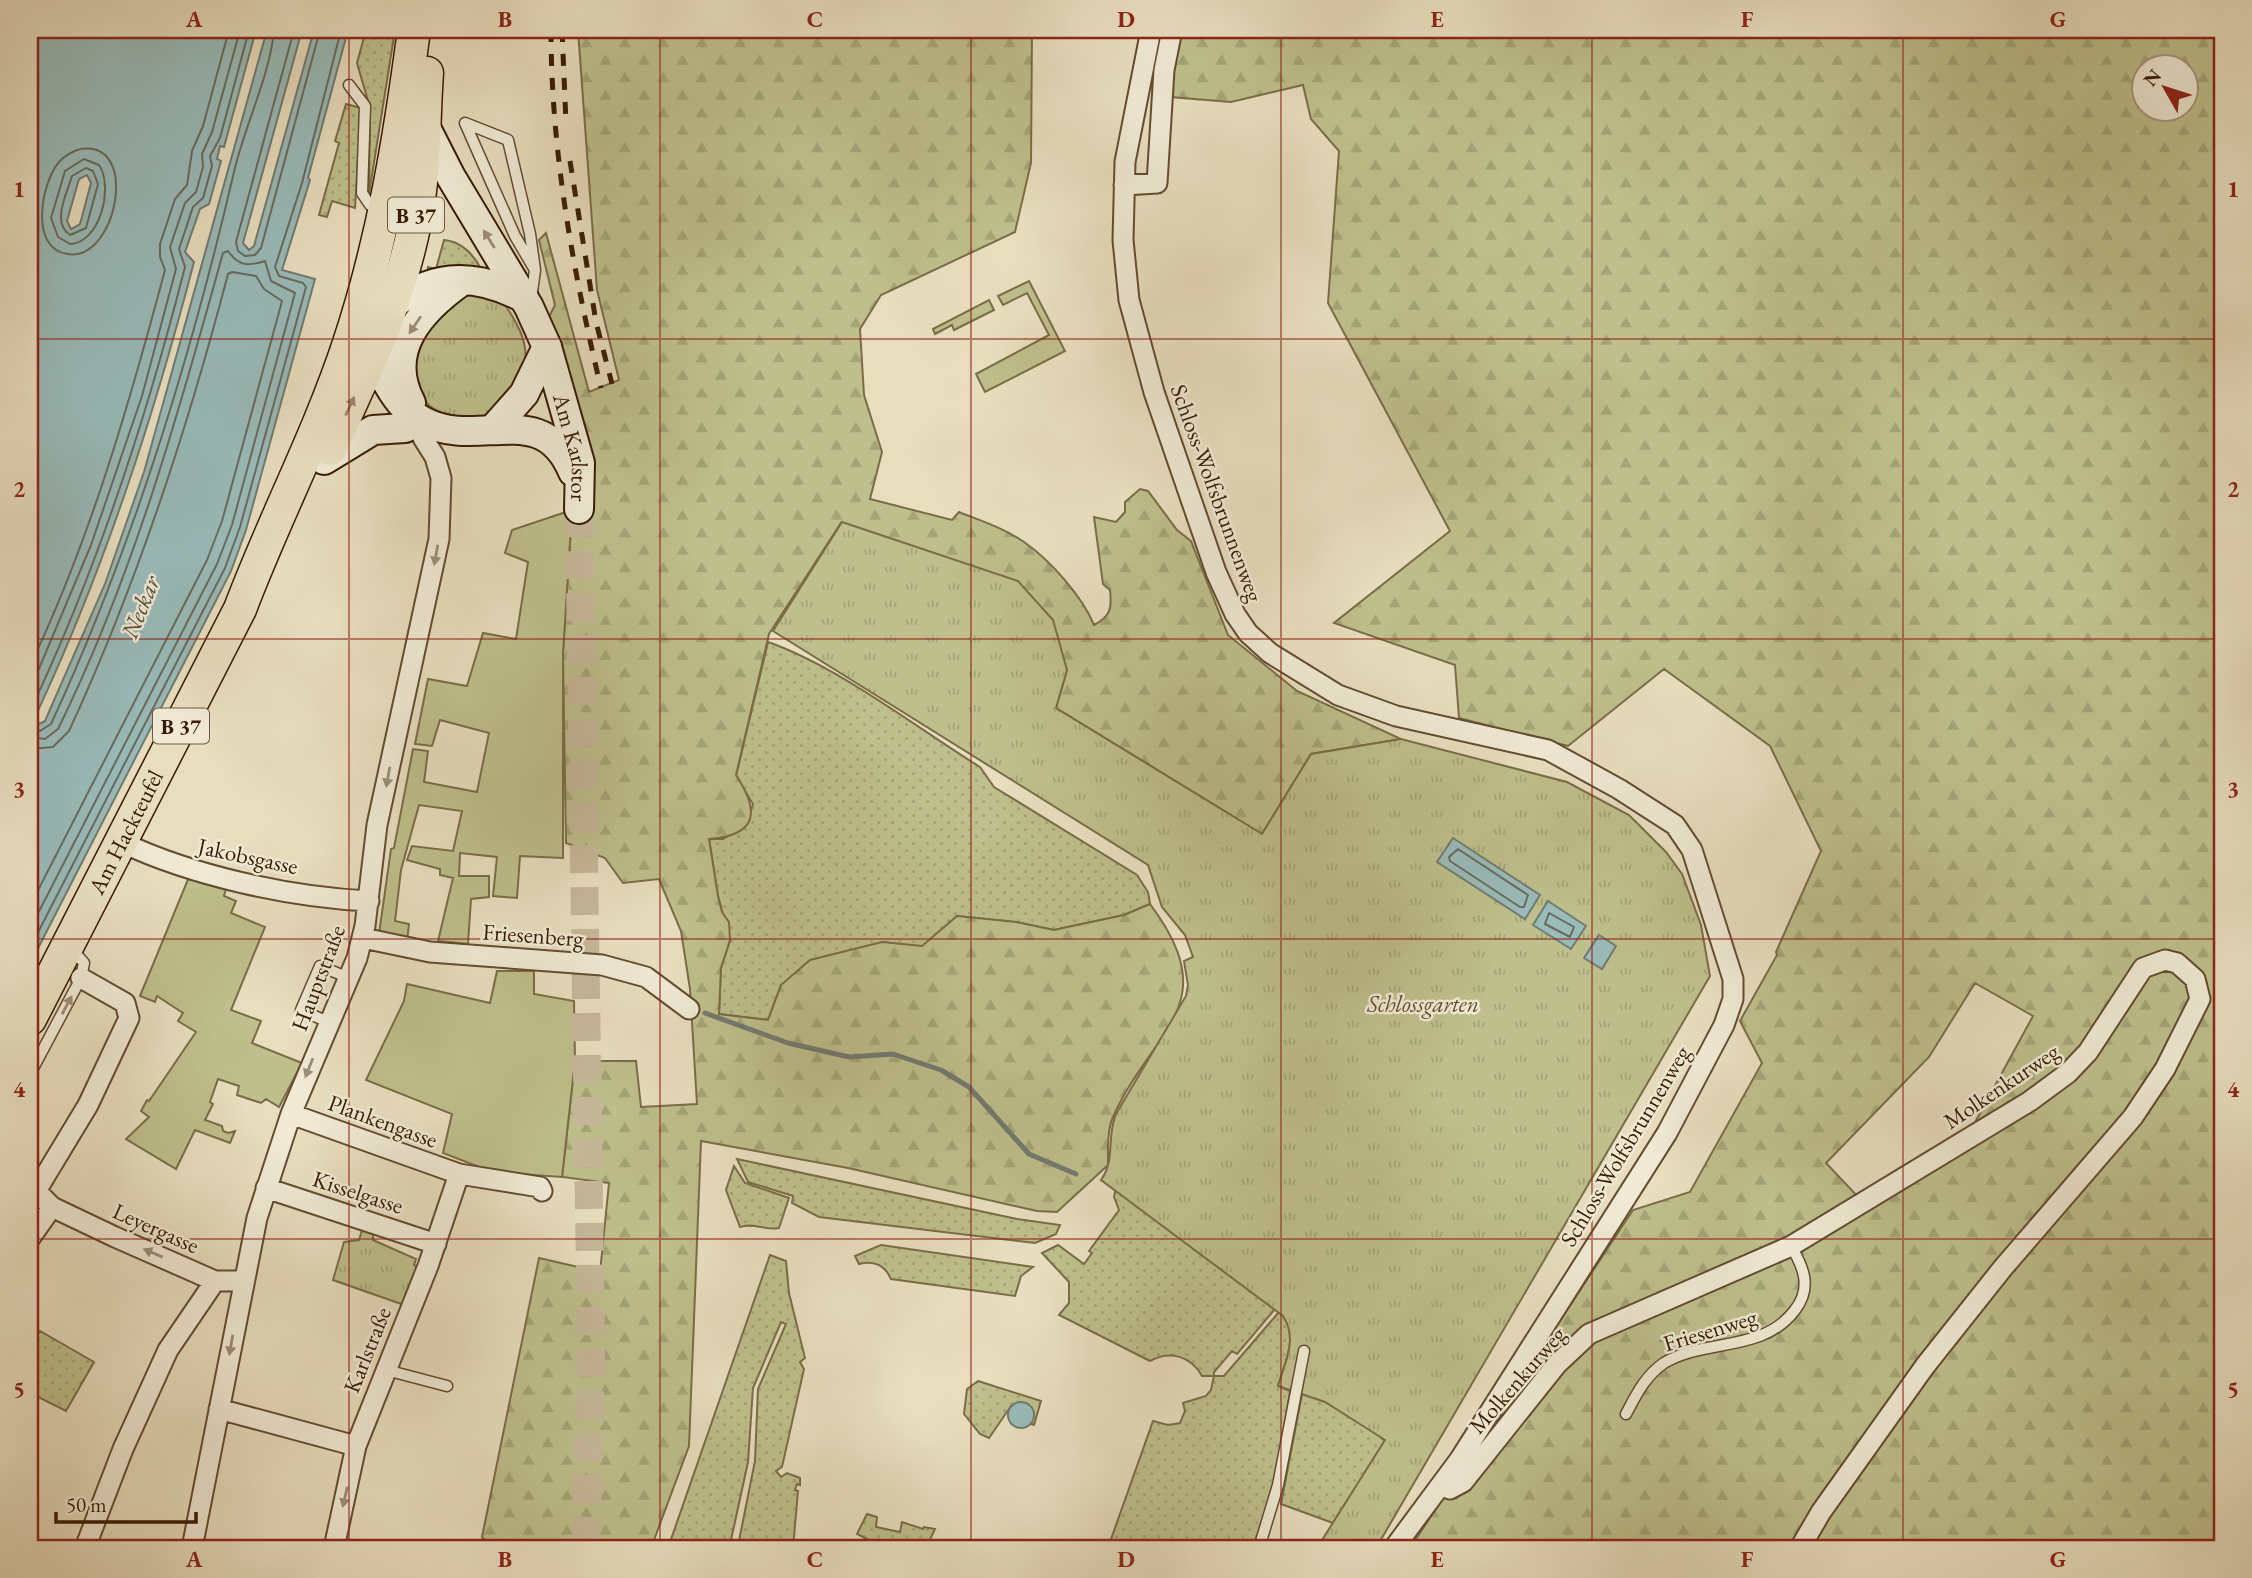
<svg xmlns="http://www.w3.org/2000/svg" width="2252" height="1578" viewBox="0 0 2252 1578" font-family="'EB Garamond',serif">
	<defs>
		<pattern id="grass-dots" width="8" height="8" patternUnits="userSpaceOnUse" patternTransform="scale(1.75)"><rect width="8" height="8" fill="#bebf8c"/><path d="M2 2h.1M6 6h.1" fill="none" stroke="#a4a477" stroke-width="1.8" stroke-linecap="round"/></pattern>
		<pattern id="forest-firs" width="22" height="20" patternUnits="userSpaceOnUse" patternTransform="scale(1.75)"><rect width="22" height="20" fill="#bebf8c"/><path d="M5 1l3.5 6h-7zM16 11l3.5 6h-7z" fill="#a4a477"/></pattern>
		<pattern id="park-tufts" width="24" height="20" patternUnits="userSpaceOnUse" patternTransform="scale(1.75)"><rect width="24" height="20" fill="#bebf8c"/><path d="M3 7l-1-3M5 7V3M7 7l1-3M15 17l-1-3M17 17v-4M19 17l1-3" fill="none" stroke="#a4a477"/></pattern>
	</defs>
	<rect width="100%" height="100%" fill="#e8debf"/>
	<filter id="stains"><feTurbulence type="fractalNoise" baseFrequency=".00286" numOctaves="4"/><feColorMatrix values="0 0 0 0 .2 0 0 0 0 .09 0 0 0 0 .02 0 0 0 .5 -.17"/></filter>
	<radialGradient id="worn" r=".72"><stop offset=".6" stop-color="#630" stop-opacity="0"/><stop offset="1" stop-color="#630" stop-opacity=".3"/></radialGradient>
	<path fill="url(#grass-dots)" stroke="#7a6d46" stroke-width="2" fill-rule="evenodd" d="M366 30H395L369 194 370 108 357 63Z
		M346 104 361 108 355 208 332 201 327 217 319 215 339 143 335 141Z
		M444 240C461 241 474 255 481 269L428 271V267L436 269Z
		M768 642C837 666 916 727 980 767L994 787 1137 875 1148 892 1150 904 1124 915 1054 930 1016 922 957 916 922 947 882 942 781 985 768 1020 719 1014 721 968 730 940 718 896 709 839H723L746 825 753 804 736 776Z
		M737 1159 1017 1219 1060 1225 1056 1234 1035 1243 819 1217 792 1203 793 1196 748 1182Z
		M734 1166 745 1183 789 1198 779 1228C765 1231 754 1222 740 1227L726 1190Z
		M1116 1187 1275 1309 1237 1354 1232 1351 1214 1372V1376H1224L1279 1312C1301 1332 1285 1362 1278 1386L1290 1391 1275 1482 1253 1548H1117L1110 1542 1153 1421 1168 1425 1180 1423 1185 1411 1183 1403 1206 1396 1211 1390 1214 1376H1202C1191 1356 1170 1350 1150 1361L1059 1315 1069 1303V1282L1042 1253 1058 1245 1084 1264 1092 1253 1089 1251 1119 1210 1114 1197Z
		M881 1245 1033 1267 1021 1276 1015 1296 891 1279C885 1265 875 1260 859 1264L855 1256Z
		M770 1255 786 1261 789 1293 805 1358 800 1362 804 1369 782 1467 776 1471 781 1477 787 1473 800 1478V1485L797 1484 795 1490 798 1491 793 1548H668ZM781 1322 786 1324 758 1389 755 1461 739 1541 731 1540 748 1462 753 1388Z
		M40 1331 94 1362 66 1411 30 1393V1344Z
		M1309 1376 1385 1441 1333 1523 1281 1504 1303 1389Z
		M978 1381 1041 1401 1034 1425 1031 1424 1034 1413 1019 1402 1011 1406 989 1438 980 1434 964 1414 967 1389Z
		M867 1514 877 1517 876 1527 900 1532 902 1522 923 1529 924 1527 935 1529 926 1548H885L857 1534Z"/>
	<path fill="url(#forest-firs)" stroke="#7a6d46" stroke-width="2" fill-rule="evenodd" d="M578 30H1032L1031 163 1015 232 881 295 860 329 864 395 882 452 870 499 952 520 959 512C981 521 1004 528 1024 542 1050 560 1082 596 1094 625 1111 616 1112 608 1110 590L1103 584 1094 517 1116 522 1125 512V502L1140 489 1148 491 1177 530 1191 541 1228 635 1297 691 1401 739 1311 754 1262 834 1056 708 1067 670 841 523 769 634 736 775C760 812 758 835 709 839L718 896 722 912 729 922 730 940 721 968 719 1014 768 1020 781 985 810 960 882 942 922 946 957 916 1016 922 1054 930 1124 915 1150 904C1226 1006 1153 1028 1113 1117 1107 1130 1108 1151 1108 1165L1057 1212 1037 1211 848 1168 701 1141 689 1446 651 1548H491L482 1537 539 1258 600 1272 609 1183 562 1177 575 1061H636L641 1107 697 1104 690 989 681 931 659 879 623 883 605 858 566 843 563 653 572 510 547 321 555 305 539 240 546 233 589 392 619 380 597 290Z
		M1180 30H2222V1548H1410L1633 1210 1690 1192 1762 1063 1740 1021 1777 955 1776 952 1821 851 1770 746 1664 669 1568 746 1459 718 1455 665 1334 623 1450 531 1328 303 1339 151 1311 119 1303 85 1231 102 1170 97ZM2144 66H2186V108H2144ZM1975 983 2033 1016 1973 1126 1860 1199 1826 1163 1929 1057Z"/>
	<path fill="url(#park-tufts)" stroke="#7a6d46" stroke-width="2" d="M469 290 503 302C544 361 524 374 483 420 425 412 424 412 409 356L451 298Z
		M842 522 1018 581 1053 620 1067 670 1056 708 1262 834 1311 754 1401 739 1567 782 1629 815 1666 852 1682 874 1701 925 1710 976 1376 1548H1317L1385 1440 1325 1402 1278 1386C1285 1363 1298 1338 1283 1316L1101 1180C1116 1159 1106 1137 1116 1114L1186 996 1188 985 1184 961 1193 957 1185 935 1162 907 1148 865 773 631Z
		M364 1224 373 1227V1240L416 1259 414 1265 419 1267 404 1305 333 1280 344 1242 359 1240Z"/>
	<path fill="#bebf8c" stroke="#7a6d46" stroke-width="2" d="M1029 281 1065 351 985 392 976 374 1049 335 1027 293 1003 305 998 296Z
		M989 300 994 310 954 330 952 325 935 334 933 329Z
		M572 510 563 653V858L520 856 517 898 493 896 497 857 460 853 459 876H489V897L471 899 468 944 438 941 453 878 440 875V869L407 860 412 846 453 851 462 811 419 805 401 870 395 921 409 924 407 942 379 934 391 849 394 848 413 749 428 751 424 782 477 792 489 733 440 720 432 746 415 744 428 679 467 686 483 633 516 639 528 562 505 553 512 530Z
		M189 877 227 885 224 896 236 901 231 913 265 927 231 1010 261 1021 252 1043 302 1063 279 1107 266 1099 261 1103 237 1095 239 1086 218 1079 210 1102 213 1104 205 1120 222 1126 223 1131 228 1133 235 1131 230 1143 195 1130 176 1169 126 1139 149 1117 141 1111 147 1100 149 1101 196 1032 178 1021 183 1013 157 996 155 1002 140 996Z
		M497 971H534V994L574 1001 575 1061 562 1177 492 1172 443 1153 452 1114 366 1080 404 1001 407 984 490 1003Z"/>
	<path fill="#99bbba" stroke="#727b70" stroke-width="2" fill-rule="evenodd" d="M30 30H256L224 147 220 146 217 159 221 161 209 204 200 209 185 252 194 262C153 419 104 570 35 717L39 724 45 721 105 584 144 472 267 30H302L243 243 249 250 254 246 314 30H348L308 178 310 180 282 270 315 279 246 530 231 571 30 964ZM87 175 91 183 80 224 71 229 67 221 79 179Z
		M1453 838 1540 895 1525 919 1437 862Z
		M1548 901 1586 926 1571 949 1533 925Z
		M1599 935 1616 946 1602 969 1584 958Z
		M1008 1415a13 13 0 1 1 26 0a13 13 0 1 1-26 0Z"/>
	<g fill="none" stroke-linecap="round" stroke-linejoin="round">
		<path stroke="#686b5e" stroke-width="2" d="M294 30 236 242 238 251 245 256 255 255 261 248 320 30
			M77 150C141 134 118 262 68 254 28 249 42 181 59 162 64 156 70 153 77 150Z
			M84 159 99 165C114 187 100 243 70 244L58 237 51 218 65 171Z
			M86 168 93 171 98 184 86 228 70 235C51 223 67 193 72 176Z
			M30 666C90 540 129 405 165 270L160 257V244L175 199 187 185 192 151 203 126 229 30
			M30 690 91 545 142 396 176 269 170 247 185 203 196 192 203 167 202 154 212 132 240 30
			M30 711C98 568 146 420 185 267L179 249 193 207 203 198 212 166 210 156 220 138 249 30
			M30 726 40 731 51 724C133 547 190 361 234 172 244 127 270 76 274 30
			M30 737 45 739 58 729C133 577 178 415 223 253L228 251C239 267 249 266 265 261L271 281 295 293 232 525 217 564 30 929
			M30 749 53 747 69 731C137 584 187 431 228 274L232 272 256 276 264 289 282 301 222 521 207 560 30 906
			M1458 849 1528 895 1524 907H1520L1450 861 1449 857Z
			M1549 913 1574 927 1570 937 1545 924Z
			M30 948 225 568 240 527 306 287 303 283 279 276 275 267 302 183 341 30"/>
		<path stroke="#727b70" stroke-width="5" d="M705 1013 788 1043 849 1057 893 1054 941 1070 969 1087 1029 1154 1076 1174"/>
		<path stroke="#c5b799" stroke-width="28" stroke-dasharray="28 14" stroke-linecap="butt" d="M579 509 591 1345 586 1548"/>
		<defs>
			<path id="lane" d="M349 85 365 106 362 193 370 205 381 210
				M531 299 535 270 515 236 465 123 508 140 530 234 535 270
				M328 1022 301 1010 320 966 349 978
				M30 1074 81 978 84 963 72 949
				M386 1370 447 1386
				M1626 1414C1636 1395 1645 1376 1664 1363 1705 1338 1763 1353 1795 1310 1812 1288 1804 1268 1791 1246
				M1259 1548 1278 1485 1304 1351"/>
			<path id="street" d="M1151 30 1125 162 1123 240 1129 300 1154 392 1216 572 1235 614 1248 633 1270 653 1338 695 1396 716 1548 750 1619 789 1675 825 1692 850 1733 979V999L1724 1025 1667 1133 1460 1459 1394 1548
				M1124 185 1157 183 1164 70 1172 30
				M121 842C193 876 289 897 369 901
				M363 938 430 952 602 965 646 977 689 1009
				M291 1114 459 1174 540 1187 542 1191
				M30 1185 52 1207 115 1237 215 1281H244
				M266 1188 436 1244
				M36 1191 88 1105 129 1018 125 1003 81 978
				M30 1238 52 1207
				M219 1409 356 1446
				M1441 1486 1450 1489 1463 1482 1557 1364 1589 1334 1791 1246 2030 1101 2068 1073 2088 1052 2143 968 2165 960 2177 963 2195 979 2200 999 2165 1069 2133 1117 2002 1269 1925 1366 1821 1512 1800 1548
				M85 1548 123 1449 168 1350 215 1281
				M192 1548 257 1218 291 1114 357 958 365 926 377 825 439 539 441 478 435 457 423 438 421 421
				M334 1548 356 1446 428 1266 459 1174"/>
			<g id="secondary">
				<path id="s1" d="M424 124 451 177 529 307 547 347 580 463 579 509"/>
				<path d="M382 313C428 274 471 270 524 298"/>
				<path d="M368 337C379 367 393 406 423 421 478 451 542 397 573 472"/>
				<path d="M411 403C383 350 421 310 462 281"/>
				<path d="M493 429 524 394 547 347"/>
				<path d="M324 460 373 430 405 428 421 421"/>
			</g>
			<g id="primary">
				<path d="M330 449C368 367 409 282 420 191 425 152 424 112 427 73"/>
				<path id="s2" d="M30 1019 240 609C274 519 319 434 349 343 383 241 400 136 414 30"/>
			</g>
		</defs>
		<use href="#lane" stroke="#634c30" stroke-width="13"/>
		<use href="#street" stroke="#634c30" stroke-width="23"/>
		<use href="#secondary" stroke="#371b01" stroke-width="32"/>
		<use href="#primary" stroke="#371b01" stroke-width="35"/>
		<use href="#lane" stroke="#f0ead5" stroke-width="10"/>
		<use href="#street" stroke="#f0ead5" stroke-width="19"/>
		<use href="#secondary" stroke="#f0ead5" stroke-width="28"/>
		<use href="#primary" stroke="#e8debf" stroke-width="32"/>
		<path stroke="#371b01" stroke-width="5" stroke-dasharray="12 12" stroke-linecap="butt" d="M551 30C551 151 573 271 601 388
			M562 30 566 123
			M570 161 596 322 612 384"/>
	</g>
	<defs><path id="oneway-solid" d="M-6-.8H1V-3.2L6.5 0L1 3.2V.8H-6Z" transform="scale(1.75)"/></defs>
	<g fill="#9d8d76">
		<use href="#oneway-solid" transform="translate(489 239) rotate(-122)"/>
		<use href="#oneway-solid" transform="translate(415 325) rotate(124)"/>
		<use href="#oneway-solid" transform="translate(436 555) rotate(100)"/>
		<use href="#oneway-solid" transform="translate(388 777) rotate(100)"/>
		<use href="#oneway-solid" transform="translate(67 1005) rotate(-62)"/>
		<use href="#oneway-solid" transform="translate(309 1068) rotate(112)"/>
		<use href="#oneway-solid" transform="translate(153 1253) rotate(-157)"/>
		<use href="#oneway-solid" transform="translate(231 1345) rotate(100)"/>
		<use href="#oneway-solid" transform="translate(345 1497) rotate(103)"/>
	</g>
	<use fill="#98866a" href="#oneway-solid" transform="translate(350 406) rotate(-65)"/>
	<path fill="none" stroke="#8f2418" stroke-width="2" stroke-opacity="0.55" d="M349 30V1548M660 30V1548M971 30V1548M1281 30V1548M1592 30V1548M1903 30V1548M30 339H2222M30 639H2222M30 939H2222M30 1239H2222"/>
	<g text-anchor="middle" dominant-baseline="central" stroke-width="5" stroke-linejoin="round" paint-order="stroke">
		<g fill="#f0ead5" stroke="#6e5941" stroke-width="2">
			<rect x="388" y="197.5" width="56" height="35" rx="5"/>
			<rect x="153" y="708.5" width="56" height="35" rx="5"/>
		</g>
		<g font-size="21" font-weight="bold" fill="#371b01">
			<text x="416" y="215">B 37</text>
			<text x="181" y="726">B 37</text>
		</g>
		<g font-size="23" fill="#371b01" stroke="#f0ead5">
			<text stroke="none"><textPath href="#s1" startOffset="359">Am Karlstor</textPath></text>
			<text transform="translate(1217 493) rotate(70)">Schloss-Wolfsbrunnenweg</text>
			<text stroke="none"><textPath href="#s2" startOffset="210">Am Hackteufel</textPath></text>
			<text transform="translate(248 856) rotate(12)">Jakobsgasse</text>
			<text transform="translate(533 935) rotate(4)">Friesenberg</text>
			<text transform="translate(318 978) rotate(-69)">Hauptstraße</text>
			<text transform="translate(2001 1086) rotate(-34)">Molkenkurweg</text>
			<text transform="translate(383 1121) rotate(20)">Plankengasse</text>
			<text transform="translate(1625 1146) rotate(-59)">Schloss-Wolfsbrunnenweg</text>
			<text transform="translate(358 1192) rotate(18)">Kisselgasse</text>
			<text transform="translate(156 1228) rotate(24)">Leyergasse</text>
			<text transform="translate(1710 1330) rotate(-17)">Friesenweg</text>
			<text transform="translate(367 1350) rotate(-68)">Karlstraße</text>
			<text transform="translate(1517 1380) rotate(-49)">Molkenkurweg</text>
		</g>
		<g font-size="23" font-style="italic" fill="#604c2b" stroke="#f0ead5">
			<text x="1423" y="1004">Schlossgarten</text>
		</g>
		<g font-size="24" font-style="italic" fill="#544b38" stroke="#f0ead5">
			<text transform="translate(140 607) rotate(-68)">Neckar</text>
		</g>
	</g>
	<rect width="2252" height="1578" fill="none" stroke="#e8debf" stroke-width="77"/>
	<g transform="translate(2165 88) rotate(309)"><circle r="33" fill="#f0ead5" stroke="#a69780" stroke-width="2"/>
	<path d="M0-5L12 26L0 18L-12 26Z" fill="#8f2418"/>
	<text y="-10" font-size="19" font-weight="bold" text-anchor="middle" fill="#371b01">N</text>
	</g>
	<path d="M56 1512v10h140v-10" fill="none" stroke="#371b01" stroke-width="3.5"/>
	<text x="66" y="1512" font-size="21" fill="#371b01" stroke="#f0ead5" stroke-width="5" paint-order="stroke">50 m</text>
	<rect x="38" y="38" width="2176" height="1502" fill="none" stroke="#8f2418" stroke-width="2.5"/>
	<g font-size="23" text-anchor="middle" font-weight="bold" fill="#8f2418">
		<text x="194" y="27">A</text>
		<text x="505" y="27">B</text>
		<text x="815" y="27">C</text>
		<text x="1126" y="27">D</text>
		<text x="1437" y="27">E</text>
		<text x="1747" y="27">F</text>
		<text x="2058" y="27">G</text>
		<text x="19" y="197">1</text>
		<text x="2233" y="197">1</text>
		<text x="19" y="497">2</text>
		<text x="2233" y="497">2</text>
		<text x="19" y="797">3</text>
		<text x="2233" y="797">3</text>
		<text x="19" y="1097">4</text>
		<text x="2233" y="1097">4</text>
		<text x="19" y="1397">5</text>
		<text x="2233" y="1397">5</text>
		<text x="194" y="1567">A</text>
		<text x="505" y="1567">B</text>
		<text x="815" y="1567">C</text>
		<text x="1126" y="1567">D</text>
		<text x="1437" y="1567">E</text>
		<text x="1747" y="1567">F</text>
		<text x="2058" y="1567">G</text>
	</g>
	<rect width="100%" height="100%" filter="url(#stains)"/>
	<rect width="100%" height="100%" fill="url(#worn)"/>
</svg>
